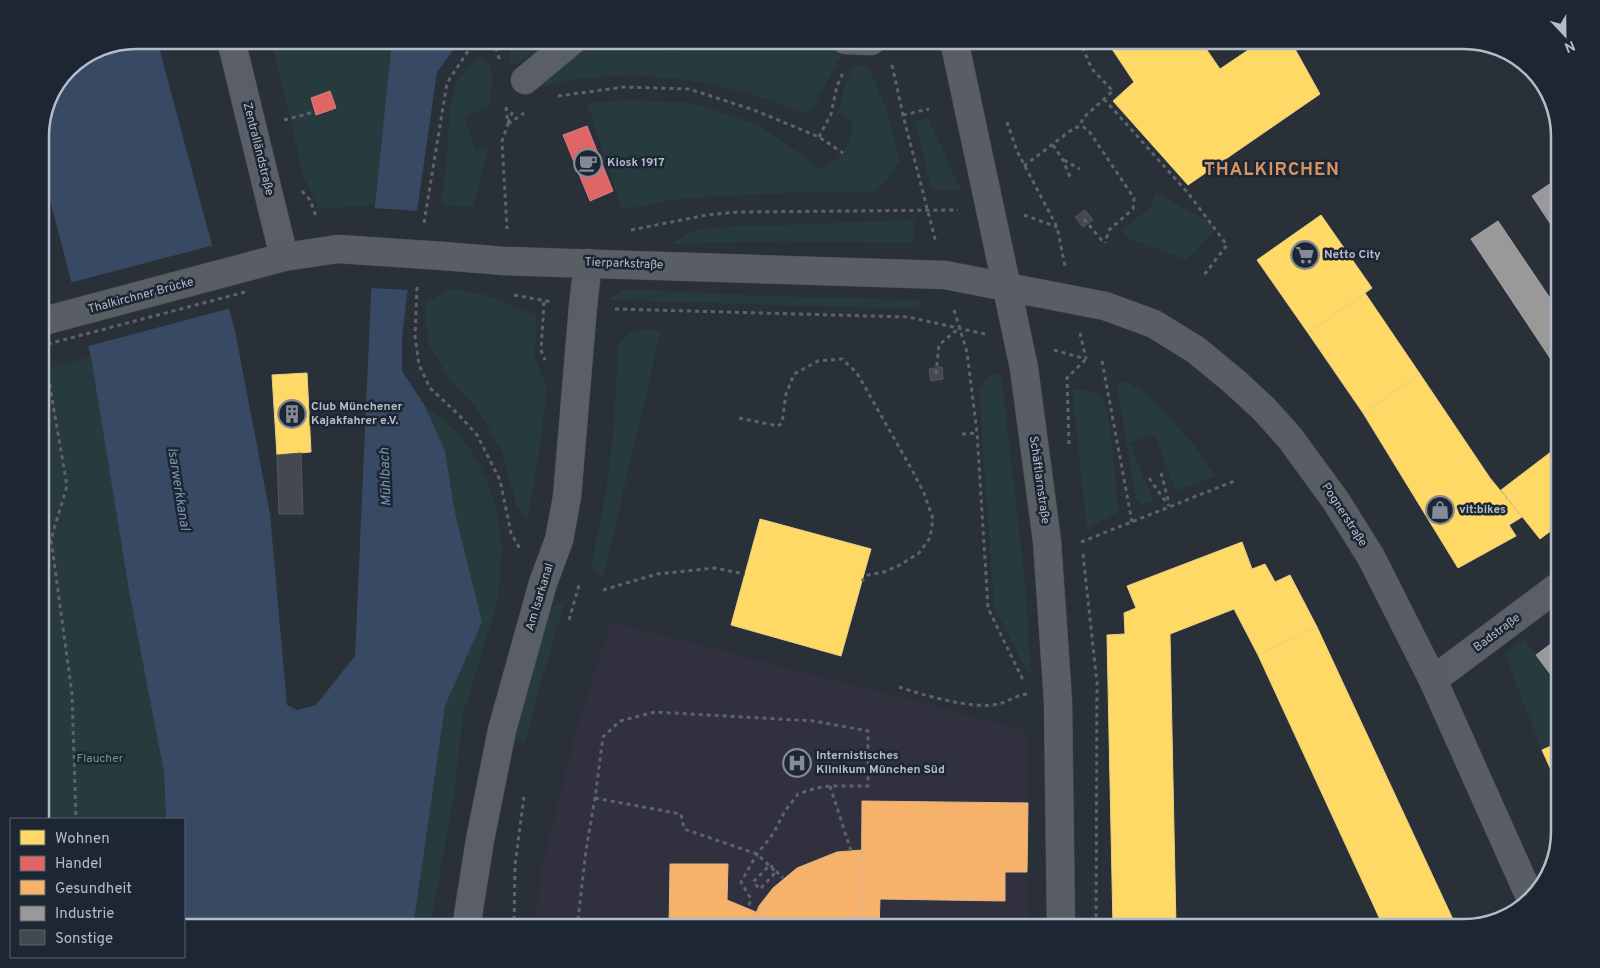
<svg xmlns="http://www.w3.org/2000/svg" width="1600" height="968" viewBox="0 0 1600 968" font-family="Overpass,sans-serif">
	<rect width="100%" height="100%" fill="#2a3038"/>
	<path fill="#31303e" d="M611 622 1026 730 1028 803 1027 928H534L542 867 560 795 579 720Z"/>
	<path fill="#273a3e" d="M271 40H392L375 205 319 209 304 178Z
		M508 40H554L550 45 510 67Z
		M589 40H661L667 51 700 49 742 42 776 40 826 43 841 56 809 114 751 94 698 81 631 75 568 80 536 88Z
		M479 55 490 63 492 77 490 106 464 117 476 152 489 147 473 206 441 205 447 156 450 108 457 81Z
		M854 64 870 70 887 111 900 160 891 176 876 191 846 193 807 192 707 197 672 200 622 210 587 103 633 100 692 103 759 125 807 159 815 169C838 165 853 145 852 122L838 114 844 87Z
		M928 118 961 191 931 189 915 122Z
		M1156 192 1217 227 1187 260 1133 240 1127 237 1122 230 1152 206Z
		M914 220V243L781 241 671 244 694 230 727 227Z
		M452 289 485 295 536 315 535 357 547 389 540 448 527 524 516 504 503 454 488 427 473 403 452 383 428 343 425 303Z
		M625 289 764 296 922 300 921 309 608 300Z
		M661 330 603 578 591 567 606 493 614 425 618 346 631 331Z
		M91 357 129 591 164 773 166 819H40V370Z
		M1001 373 1025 581 1031 678 994 607 979 390 989 376Z
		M1127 382 1148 394 1193 444 1216 476 1176 491 1154 434 1130 443 1153 501 1141 505 1136 500 1117 384Z
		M1072 389C1081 390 1094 389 1101 397 1111 407 1117 494 1118 512L1087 529Z
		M425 406 456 431 473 453 486 478 496 508 502 547 498 600 463 714 455 789 430 928H413L445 706 482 622 454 508 445 451Z
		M565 601 538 693 526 743 515 741V734L521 708 552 606Z
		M1524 640 1551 675 1560 691V742L1542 750 1504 653Z"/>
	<path fill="#384963" d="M136 40H157L235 331 270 514 287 705 297 710 316 705 355 656 375 205 392 40H461L437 72 418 204 402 337V371L425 406 445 451 454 508 482 622 445 706 413 928H184V819H166L164 773 129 591 91 357 40 162V130L68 68 99 47Z"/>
	<path fill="#2a3038" d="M372 208 420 211 410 290 369 288Z
		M214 245 231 308 85 347 69 283Z"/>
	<path fill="#ffd966" stroke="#e8d084" d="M1106 40H1200L1220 69 1263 40H1290L1320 94 1188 185 1113 101 1134 82Z
		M1321 215 1372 288 1308 333 1257 260Z
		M1365 293 1420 374 1363 413 1308 333Z
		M307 373 311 452 277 455 272 375Z
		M1420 374 1490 478 1522 517 1509 525 1516 536 1458 568 1363 413Z
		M1560 445V524L1540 539 1501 490Z
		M760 519 871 549 841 656 731 625Z
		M1242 542 1252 569 1265 564 1275 582 1290 575 1317 627 1258 655 1234 609 1170 634 1176 928H1113L1107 635 1125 634 1124 613 1136 608 1127 586Z
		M1317 627 1457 928H1384L1258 655Z
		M1560 742V790L1542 750Z"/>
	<path fill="#e06666" stroke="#d38084" d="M330 91 336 108 316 115 311 98Z
		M587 126 613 191 590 201 563 135Z"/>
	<path fill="#f6b26b" stroke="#e2b587" d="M862 801 1028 803 1027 872H1005V901L880 899 879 928H861Z
		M862 850 861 928H750L759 906 773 888 797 868 837 852Z
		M670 864H728L727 900 756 912 750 928H738L727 923V928H669Z
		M921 925 961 926V928H921Z"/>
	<path fill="#999" stroke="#a1a4a7" d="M1557 179 1560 183V238L1532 196Z
		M1498 221 1560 313V373L1471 239Z
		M1560 637V668L1551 675 1536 655Z"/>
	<path fill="#444950" stroke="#52575f" d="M1085 210 1093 220 1083 227 1075 217Z
		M942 367 943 379 931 381 929 369Z
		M301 453 303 514H279L277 455Z"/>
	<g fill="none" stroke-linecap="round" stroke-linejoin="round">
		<defs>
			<path id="street" d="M231 40 284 257
				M845 40 871 41
				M525 80 573 40
				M1433 680 1560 585
				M466 928 480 840 502 730 543 583 559 540 567 497 583 306 588 263"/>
			<path id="secondary" d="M954 40 1024 368 1047 541 1058 701 1061 928
				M443 256 504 261 945 275 1105 306 1154 324 1196 350 1236 383 1264 409 1290 438 1336 501 1371 557 1433 680 1530 897
				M40 322 284 257 338 249"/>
		</defs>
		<use href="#street" stroke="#484c53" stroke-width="29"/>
		<use href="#secondary" stroke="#484c53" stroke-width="29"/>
		<path stroke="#5d636a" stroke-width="3" stroke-dasharray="4 4" stroke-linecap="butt" d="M493 40 500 61
			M1079 40 1092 69 1113 91 1083 118 1080 126
			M892 65 903 115 936 243
			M558 96 624 87 689 89 754 110 819 137 843 153
			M1104 99 1188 193 1227 245 1204 275
			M506 107 508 124 502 141 507 229
			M903 115 929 109
			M284 120 314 112
			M1007 122 1017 151 1057 227 1065 266
			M508 123 514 108
			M508 124 524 113
			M819 137 831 114 837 86 843 73
			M1053 145 1063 160 1070 177
			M1064 160 1080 169
			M1024 166 1074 128 1082 126 1089 131 1134 198 1133 209 1109 230 1105 243
			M302 191 310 200 317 219
			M1024 215 1057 227
			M1084 219 1104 243
			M424 223 447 83 468 51 483 40
			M631 230 707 215 738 212 958 210
			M417 287 415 336 419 365 430 388 459 415 477 435 500 480 511 533 520 549
			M514 295 552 302
			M544 302 541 350 545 360
			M615 309 908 317 985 334
			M954 310 967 352 977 433 988 608 1023 680
			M1080 333 1086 359
			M1054 350 1086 359
			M43 353 49 381 67 486 51 539 72 694 76 819
			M1102 361 1132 522
			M936 374 939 345 958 329
			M739 418 778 426 782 423 786 394 794 374 818 361 842 359 857 373 912 470 924 493 933 519 930 538 919 553 900 565 884 572 868 575 862 581
			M962 434 977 433
			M1069 444 1067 378 1086 359
			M1161 473 1169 503
			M1149 478 1169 506
			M40 541 51 539
			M1081 542 1237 480
			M1083 554 1097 683 1096 928
			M603 590 657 574 715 568 745 574
			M569 620 579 585
			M899 687C923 695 974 710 998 704 1008 702 1016 695 1027 694
			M830 786 851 851
			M595 798 681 814 684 829 757 854 776 872 760 889 753 882 770 865 783 878
			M514 928 515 865 524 797
			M577 928 586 850 595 798 603 737 620 721 655 712 814 721 868 731V786H830L816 788 798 794 785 811 773 834 757 854 741 882 751 899 748 908"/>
		<use href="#street" stroke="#5a5e66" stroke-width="28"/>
		<use href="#secondary" stroke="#595d64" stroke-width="28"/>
		<defs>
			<path id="secondary-bridge" d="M338 249 443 256"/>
		</defs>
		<use href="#secondary-bridge" stroke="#484c53" stroke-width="29" stroke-linecap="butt"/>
		<path stroke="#5d636a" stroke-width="3" stroke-dasharray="4 4" stroke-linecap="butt" d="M40 346 249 291"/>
		<use href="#secondary-bridge" stroke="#595d64" stroke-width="28"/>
	</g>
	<defs>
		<symbol id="cafe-ring" viewBox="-11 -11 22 22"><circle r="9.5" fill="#1d2633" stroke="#848b96" stroke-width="1.5"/><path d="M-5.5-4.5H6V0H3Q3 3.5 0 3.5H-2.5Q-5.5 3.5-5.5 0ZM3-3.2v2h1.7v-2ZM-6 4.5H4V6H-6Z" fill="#848b96"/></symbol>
		<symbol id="supermarket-ring" viewBox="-11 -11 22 22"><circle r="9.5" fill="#1d2633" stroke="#848b96" stroke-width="1.5"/><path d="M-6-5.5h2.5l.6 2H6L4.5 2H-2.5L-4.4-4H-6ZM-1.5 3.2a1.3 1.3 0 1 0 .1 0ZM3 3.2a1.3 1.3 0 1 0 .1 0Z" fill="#848b96"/></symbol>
		<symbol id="building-ring" viewBox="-11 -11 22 22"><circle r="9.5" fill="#1d2633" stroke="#848b96" stroke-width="1.5"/><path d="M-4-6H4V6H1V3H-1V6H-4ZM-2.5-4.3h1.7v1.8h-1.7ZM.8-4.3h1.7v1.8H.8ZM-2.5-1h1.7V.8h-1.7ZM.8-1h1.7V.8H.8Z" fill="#848b96"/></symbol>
		<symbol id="shop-ring" viewBox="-11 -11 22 22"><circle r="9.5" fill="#1d2633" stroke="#848b96" stroke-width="1.5"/><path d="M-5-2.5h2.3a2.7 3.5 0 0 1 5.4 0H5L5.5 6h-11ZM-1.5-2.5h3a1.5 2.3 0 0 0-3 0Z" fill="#848b96"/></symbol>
		<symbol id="hospital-ring" viewBox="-11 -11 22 22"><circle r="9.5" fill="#1d2633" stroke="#848b96" stroke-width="1.5"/><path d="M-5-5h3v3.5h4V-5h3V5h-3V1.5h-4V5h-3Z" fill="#848b96"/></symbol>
	</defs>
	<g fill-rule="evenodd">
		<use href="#cafe-ring" x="572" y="147" width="32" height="32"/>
		<use href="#supermarket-ring" x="1289" y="239" width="32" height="32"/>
		<use href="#building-ring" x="276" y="398" width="32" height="32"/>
		<use href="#shop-ring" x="1424" y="494" width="32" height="32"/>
		<use href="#hospital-ring" x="781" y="747" width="32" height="32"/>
	</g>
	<g text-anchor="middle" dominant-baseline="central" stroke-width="5" stroke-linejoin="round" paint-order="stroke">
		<g font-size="12" fill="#b4bcc9" stroke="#1d2633">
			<text transform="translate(258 149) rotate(76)">Zentralländstraße</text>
			<text transform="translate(624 264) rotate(2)">Tierparkstraße</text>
			<text transform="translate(141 296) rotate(-15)">Thalkirchner Brücke</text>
			<text transform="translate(1039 480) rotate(82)">Schäftlarnstraße</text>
			<text transform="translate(1344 515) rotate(57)">Pognerstraße</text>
			<text transform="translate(540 597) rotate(-73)">Am Isarkanal</text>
			<text transform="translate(1497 633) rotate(-37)">Badstraße</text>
		</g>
		<g font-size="12" font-weight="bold" fill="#b4bcc9" stroke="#1d2633" text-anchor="start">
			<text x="607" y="163">Kiosk 1917</text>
			<text x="1324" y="255">Netto City</text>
			<text x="311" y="407">Club Münchener<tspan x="311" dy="14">Kajakfahrer e.V.</tspan></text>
			<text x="1459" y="510">vit:bikes</text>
			<text x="816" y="756">Internistisches<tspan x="816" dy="14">Klinikum München Süd</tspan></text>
		</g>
		<g font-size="12" fill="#6b9a76" stroke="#1d2633">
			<text x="100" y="759">Flaucher</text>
		</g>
		<g font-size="14" font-style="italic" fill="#7c92b1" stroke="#1d2633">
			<text transform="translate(386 477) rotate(-92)">Mühlbach</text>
			<text transform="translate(178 489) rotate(81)">Isarwerkkanal</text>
		</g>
		<g font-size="18" font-weight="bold" letter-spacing="1" fill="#d59563" stroke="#1d2633">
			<text x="1272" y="170">THALKIRCHEN</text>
		</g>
	</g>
	<path d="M0 0H1600V968H0ZM136 49H1464A87 87 0 0 1 1551 136V832A87 87 0 0 1 1464 919H136A87 87 0 0 1 49 832V136A87 87 0 0 1 136 49Z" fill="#1d2633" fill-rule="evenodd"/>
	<path fill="none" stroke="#b4bcc9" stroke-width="2.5" d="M136 49H1464A87 87 0 0 1 1551 136V832A87 87 0 0 1 1464 919H136A87 87 0 0 1 49 832V136A87 87 0 0 1 136 49Z"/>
	<rect x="10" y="818" width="175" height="140" fill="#1d2633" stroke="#59626f"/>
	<rect x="20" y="830" width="25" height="15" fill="#ffd966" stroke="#59626f"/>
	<text x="55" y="843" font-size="15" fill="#b4bcc9">Wohnen</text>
	<rect x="20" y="856" width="25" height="15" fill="#e06666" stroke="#59626f"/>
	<text x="55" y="868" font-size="15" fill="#b4bcc9">Handel</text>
	<rect x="20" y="880" width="25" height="15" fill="#f6b26b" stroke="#59626f"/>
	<text x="55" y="893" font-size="15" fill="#b4bcc9">Gesundheit</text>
	<rect x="20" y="906" width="25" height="15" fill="#999999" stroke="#59626f"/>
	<text x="55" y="918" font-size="15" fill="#b4bcc9">Industrie</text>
	<rect x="20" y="930" width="25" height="15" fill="#444950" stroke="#59626f"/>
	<text x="55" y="943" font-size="15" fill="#b4bcc9">Sonstige</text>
	<g transform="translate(1565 35) rotate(158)" stroke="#1d2633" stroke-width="4" paint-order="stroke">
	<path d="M0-4L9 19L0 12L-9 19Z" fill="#b4bcc9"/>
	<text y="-8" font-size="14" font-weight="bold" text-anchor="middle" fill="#b4bcc9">N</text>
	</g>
</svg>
